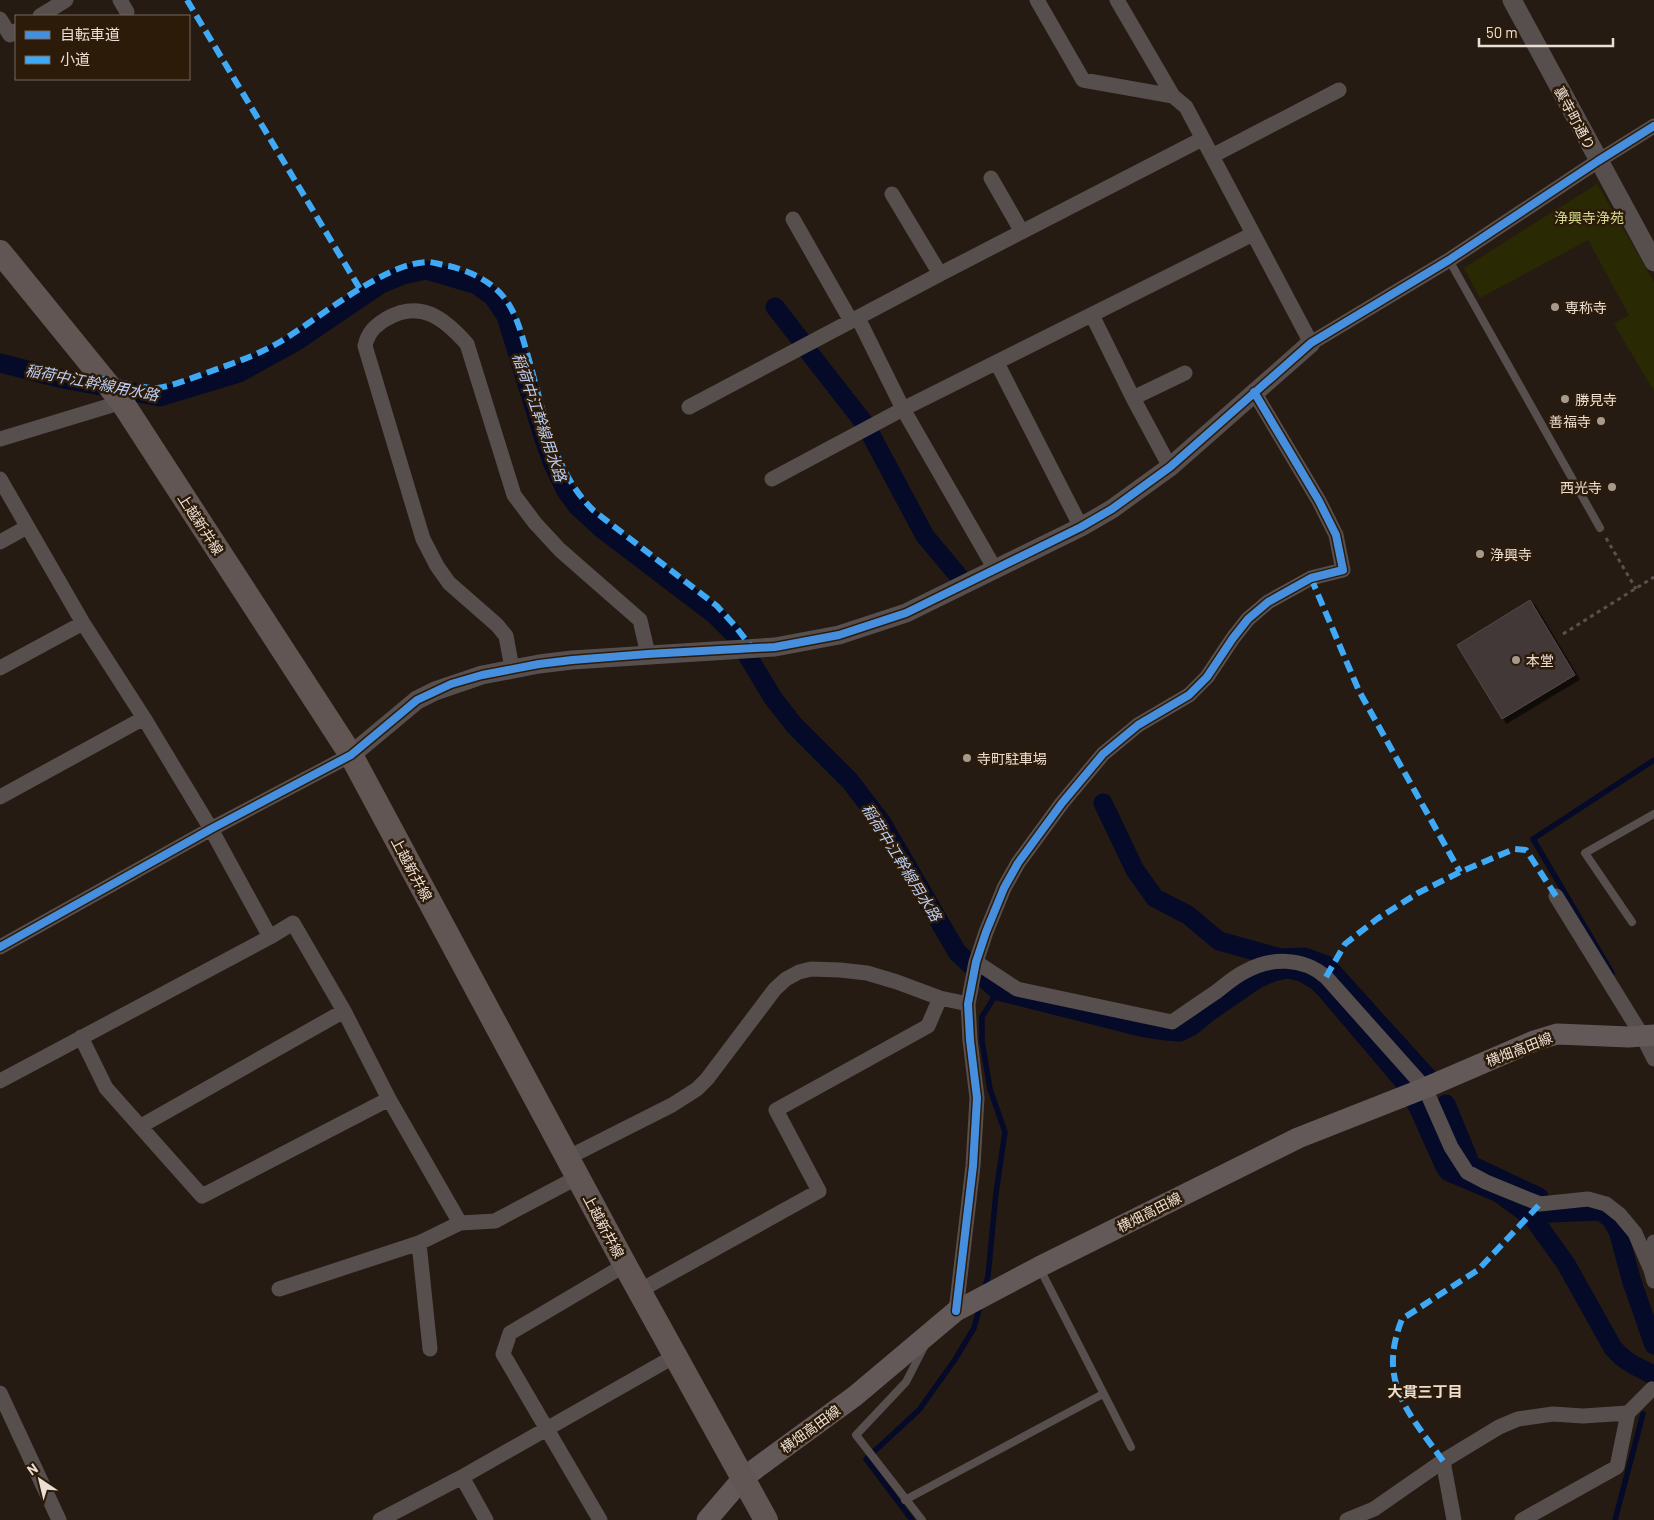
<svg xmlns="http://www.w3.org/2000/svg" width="1654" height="1520" viewBox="0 0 1654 1520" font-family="Barlow,'Noto Sans JP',sans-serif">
	<defs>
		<filter id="shadow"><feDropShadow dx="4.5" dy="4.5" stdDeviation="0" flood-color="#0009"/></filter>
	</defs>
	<rect width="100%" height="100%" fill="#251b12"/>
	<path fill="#292a03" d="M1597 184 1654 282V391L1614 324 1629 315 1588 240 1480 298 1464 268Z"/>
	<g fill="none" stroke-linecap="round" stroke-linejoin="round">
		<path stroke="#040a27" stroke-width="5.5" d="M1612 973 1533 839 1654 760
			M984 1290 988 1276 996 1193 1005 1132 990 1089 982 1041V1017L998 991
			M1651 1386 1654 1378
			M912 1520 866 1459 919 1410 954 1361 974 1328 980 1306
			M1615 1520 1643 1414"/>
		<path stroke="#040a27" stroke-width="19" d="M775 307 803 343
			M808 351 865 424
			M0 363 63 379 160 397 239 373 297 341 381 284 403 275 426 270 477 285 493 297 506 316 544 439 552 462 566 491 577 506 602 529 715 615 735 635 773 698 794 725 850 781 882 823 957 952 998 991 1141 1027 1166 1031 1180 1032 1192 1026 1209 1012 1257 979 1273 972 1288 969 1302 972 1317 981 1327 991 1405 1083 1419 1109 1445 1167 1449 1172 1499 1193 1533 1218 1566 1264 1613 1348C1626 1363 1637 1367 1654 1375
			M871 435 925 536 961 579
			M1103 803 1135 870 1155 898 1188 915 1219 941 1281 958 1304 957 1326 965 1431 1081
			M1446 1104 1471 1165 1539 1197
			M1549 1213 1601 1211 1611 1219 1618 1231 1632 1282 1654 1345"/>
	</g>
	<path fill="#423737" stroke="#534948" filter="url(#shadow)" d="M1530 600 1575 675 1502 719 1457 645Z"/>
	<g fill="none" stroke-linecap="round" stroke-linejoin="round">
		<path stroke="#58514e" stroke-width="3" stroke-dasharray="4 4" stroke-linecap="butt" d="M1606 538 1636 589
			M1563 634 1654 577"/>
		<path stroke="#574e4e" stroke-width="8" d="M1449 260 1600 528
			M1632 922 1585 853 1654 814
			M1040 1269 1131 1447
			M905 1500 1103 1394
			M922 1520 856 1435 906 1382 924 1347"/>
		<path stroke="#574e4e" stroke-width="15" d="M120 0 127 12
			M1037 0 1083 80 1173 96
			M1117 0 1173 96 1186 107 1311 343 1449 260 1598 161 1654 126
			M40 16 66 0
			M0 19 10 35 16 31
			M1212 156 1339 90
			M991 178 1022 232
			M892 194 940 274
			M793 219 851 321
			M1092 315 1133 398 1170 467
			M858 318 903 409 995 569
			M997 363 1081 527
			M1133 398 1185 373
			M689 407 940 274 1202 139
			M0 439 122 402
			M0 479 83 623 144 718 211 829 270 937
			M772 479 903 409 1253 234
			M0 542 27 527
			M0 668 83 623
			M512 668 506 636 497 625 449 583 437 566 423 539 365 346C368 332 375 326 386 319 420 299 444 318 467 344L514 495 535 523 560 550 640 620 648 654
			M0 797 144 718
			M1556 896 1643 1037 1654 1059
			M0 947 211 829 351 755
			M976 962 1017 989 1172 1022C1187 1012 1201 1002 1216 992 1225 985 1234 977 1244 972 1270 957 1303 957 1326 977L1425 1088 1451 1147 1467 1172 1486 1182 1540 1204 1588 1199 1606 1204 1620 1215 1635 1233 1651 1270 1654 1281
			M81 1037 106 1088 202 1196 389 1099
			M0 1081 270 937 293 923 344 1011 389 1099 460 1223 495 1221 578 1177
			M141 1126 344 1011
			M567 1158 672 1105 697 1089 707 1079 775 989 786 979 799 972 811 969 840 970 867 973 897 982 940 998 968 1004
			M419 1243 430 1349
			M1651 1268 1654 1242
			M279 1289 419 1243 460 1223
			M639 1291 819 1191 776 1110 928 1026 940 998
			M956 1311 973 1166 977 1098 970 1040 968 1004 976 962 986 932 1004 888 1018 863 1062 803 1103 754 1138 725 1189 695 1207 677 1233 638 1248 619 1268 602 1311 578 1343 570 1336 535 1319 501 1254 392
			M0 1393 59 1520
			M1628 1413 1652 1389 1654 1390
			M1443 1461 1454 1520
			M462 1477 486 1520
			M380 1520 462 1477 675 1356
			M600 1520 503 1354 510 1333 625 1265
			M1347 1520 1374 1509 1443 1461 1499 1427 1518 1419 1553 1414 1583 1416 1628 1413 1617 1467 1522 1520"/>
		<path stroke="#574e4e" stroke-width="19" d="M1512 0 1654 262
			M351 755 417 700 435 691 482 675 539 664 572 660 775 647 839 635 906 613 1081 527 1112 509 1170 467 1311 343"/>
		<path stroke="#635959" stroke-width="21" d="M707 1520 743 1478 855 1396 956 1311 1039 1267 1298 1138 1425 1088 1534 1041 1557 1034 1629 1037 1654 1035"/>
		<path stroke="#615654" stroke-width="24" d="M0 252 122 402 351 755 625 1265 766 1520"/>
		<path stroke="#3fa9f5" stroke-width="6" stroke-dasharray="12 6" stroke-linecap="butt" d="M187 0 360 289
			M102 379C114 381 148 389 158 388 175 385 192 378 209 372 234 363 255 356 278 343 318 320 385 261 430 262 436 263 443 265 449 266 470 271 493 282 506 300 517 315 522 336 527 353 543 407 552 471 594 511L717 606 736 627 753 649
			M1311 578 1359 691 1460 872
			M1326 977 1345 944 1377 919 1418 893 1460 872 1514 849 1526 850 1556 896
			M1443 1461C1408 1412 1377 1382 1402 1319L1478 1270 1540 1204"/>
		<defs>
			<path id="cycleway" d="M0 947 211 829 351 755 417 700 451 684 482 675 539 664 572 660 648 654 775 647 839 635 906 613 1081 527 1112 509 1170 467 1311 343 1449 260 1598 161 1654 126
				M956 1311 973 1166 977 1098 970 1040 968 1004 976 962 986 932 1004 888 1018 863 1062 803 1103 754 1138 725 1189 695 1207 677 1233 638 1248 619 1268 602 1311 578 1343 570 1336 535 1319 501 1254 392"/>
		</defs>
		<use href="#cycleway" stroke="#2d1b0a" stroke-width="11"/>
		<use href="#cycleway" stroke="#468fdf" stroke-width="8"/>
	</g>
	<g fill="#a69a8f" stroke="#2d1b0a" stroke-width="2">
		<circle cx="1555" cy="307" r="5"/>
		<circle cx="1565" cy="399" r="5"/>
		<circle cx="1601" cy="421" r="5"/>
		<circle cx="1612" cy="487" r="5"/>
		<circle cx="1480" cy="554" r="5"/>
		<circle cx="1516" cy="660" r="5"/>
		<circle cx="967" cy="758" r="5"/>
	</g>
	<g text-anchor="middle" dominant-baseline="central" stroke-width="5" stroke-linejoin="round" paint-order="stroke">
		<g font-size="14" fill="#ebded3" stroke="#2d1b0a">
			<text transform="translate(1575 118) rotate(62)">裏寺町通り</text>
			<text transform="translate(201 524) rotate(57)">上越新井線</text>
			<text transform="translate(412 869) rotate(62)">上越新井線</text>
			<text transform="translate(1519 1049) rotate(-21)">横畑高田線</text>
			<text transform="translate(1149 1212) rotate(-27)">横畑高田線</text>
			<text transform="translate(604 1226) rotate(62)">上越新井線</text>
			<text transform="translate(810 1429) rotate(-36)">横畑高田線</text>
		</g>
		<g font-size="14" fill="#d5db8e" stroke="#2d1b0a">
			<text x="1589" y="217">浄興寺浄苑</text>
		</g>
		<g font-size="14" fill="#ebded3" stroke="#2d1b0a" text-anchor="start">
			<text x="1565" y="307">専称寺</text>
			<text x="1575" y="399">勝見寺</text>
			<text x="1591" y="421" text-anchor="end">善福寺</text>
			<text x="1602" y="487" text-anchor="end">西光寺</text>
			<text x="1490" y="554">浄興寺</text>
			<text x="1526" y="660">本堂</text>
			<text x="977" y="758">寺町駐車場</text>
		</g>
		<g font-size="15" font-style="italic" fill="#bacef5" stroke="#2d1b0a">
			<text transform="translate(92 382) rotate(11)">稲荷中江幹線用水路</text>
			<text transform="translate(540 417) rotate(71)">稲荷中江幹線用水路</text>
			<text transform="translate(902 862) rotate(58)">稲荷中江幹線用水路</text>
		</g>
		<g font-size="15" font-weight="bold" fill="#ebded3" stroke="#2d1b0a">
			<text x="1425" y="1391">大貫三丁目</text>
		</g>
	</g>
	<rect x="15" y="15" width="175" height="65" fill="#2d1b0a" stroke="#79695a"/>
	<rect x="25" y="31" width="25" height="8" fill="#468fdf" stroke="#79695a"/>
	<text x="60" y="40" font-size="15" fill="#ebded3">自転車道</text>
	<rect x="25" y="56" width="25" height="8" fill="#3fa9f5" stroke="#79695a"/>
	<text x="60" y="65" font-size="15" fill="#ebded3">小道</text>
	<g transform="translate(40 1480) rotate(325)" stroke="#2d1b0a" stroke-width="4" paint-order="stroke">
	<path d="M0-4L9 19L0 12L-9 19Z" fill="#ebded3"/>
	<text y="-8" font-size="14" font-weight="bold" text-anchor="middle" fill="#ebded3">N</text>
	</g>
	<path d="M1479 38v8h134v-8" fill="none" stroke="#ebded3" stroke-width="2.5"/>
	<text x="1486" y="38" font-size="15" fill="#ebded3" stroke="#2d1b0a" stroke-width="4" paint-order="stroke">50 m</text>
</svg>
